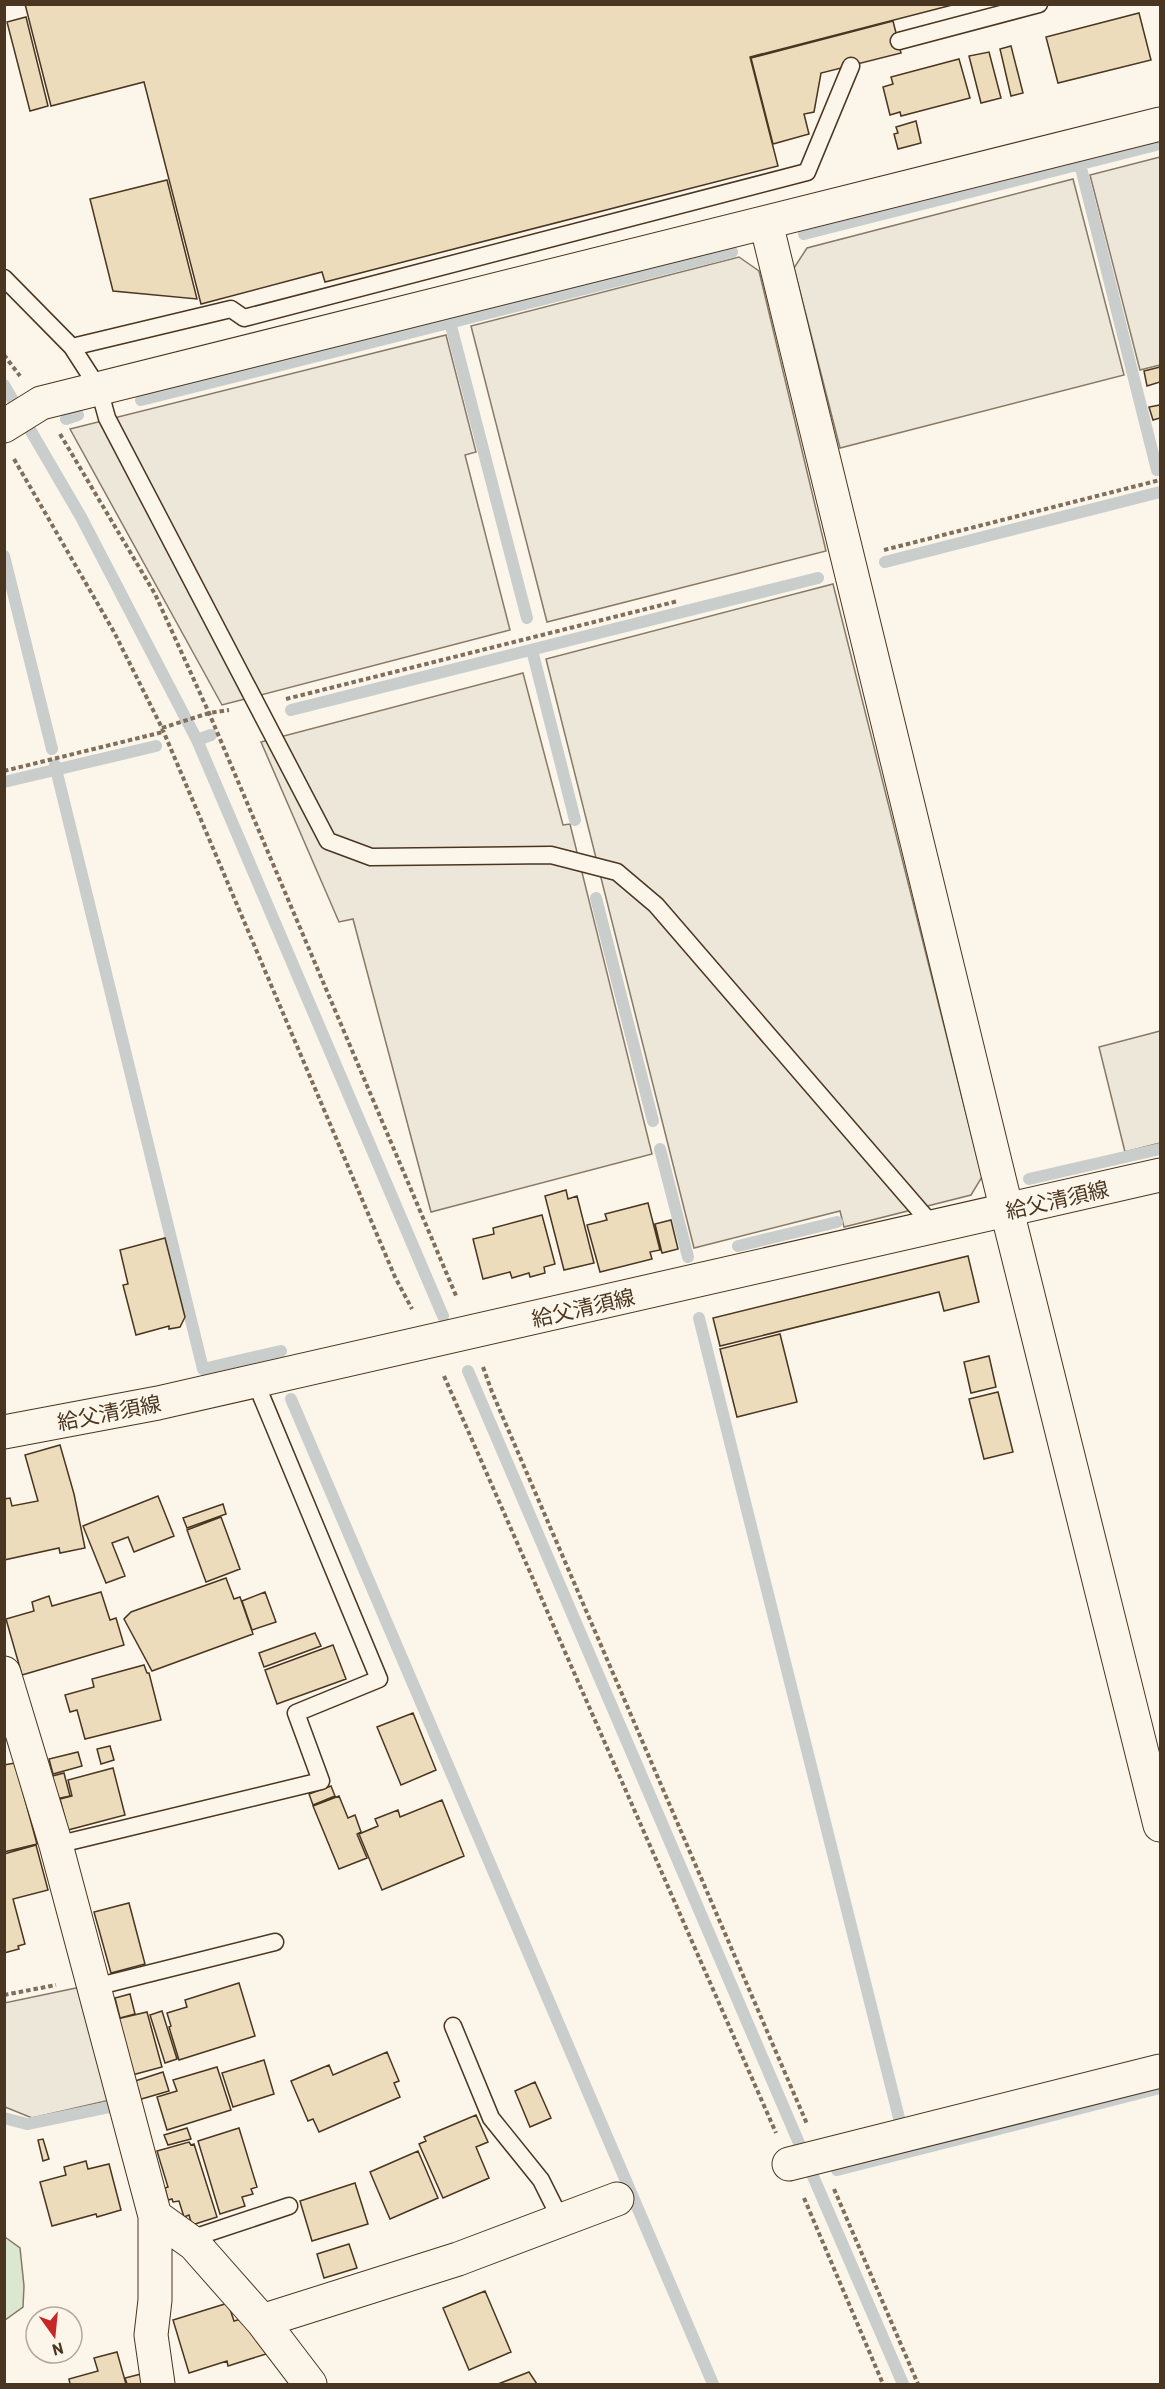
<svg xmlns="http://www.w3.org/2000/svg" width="1165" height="2389" viewBox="0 0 1165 2389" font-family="Barlow,'Noto Sans JP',sans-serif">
	<rect width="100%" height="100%" fill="#fbf6e9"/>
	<path fill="#dce7d0" stroke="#887966" stroke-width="1.5" d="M5 2237 20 2248 24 2286 23 2307 5 2320Z"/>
	<path fill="#ede7d9" stroke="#887966" stroke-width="1.5" d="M1160 157V365L1140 370 1090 175Z
		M1073 179 1124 375 840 448 794 268 807 248Z
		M739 257 759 271 826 551 547 622 471 326Z
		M446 335 476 452 465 455 510 630 222 705 70 429Z
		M833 584 982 1177 971 1195 844 1227 840 1211 694 1248 546 659Z
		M523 673 563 825 570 824 652 1154 431 1212 353 919 339 922 261 742Z
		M1160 1031V1143L1125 1152 1099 1047Z
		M81 1987 110 2100 32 2118 5 2107 4 2003Z"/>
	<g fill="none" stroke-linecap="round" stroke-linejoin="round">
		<path stroke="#c9cecd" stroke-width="12" d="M1080 164 1157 470
			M804 234 1160 144
			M450 322 527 618
			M4 385 81 517 197 740 443 1316
			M141 400 732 252
			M66 419 78 415
			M4 556 52 749
			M885 562 1160 492
			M532 650 575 820
			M291 710 818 578
			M197 740 211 735
			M55 765 203 1369 281 1351
			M4 782 156 746
			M596 898 653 1121
			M660 1149 688 1257
			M1029 1179 1160 1149
			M738 1246 837 1222
			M699 1318 900 2122
			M468 1371 799 2143
			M291 1399 713 2384
			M4 2118 27 2124 109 2107
			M809 2167 903 2384
			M837 2170 1160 2088"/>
	</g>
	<path fill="#ecdcbc" stroke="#4a3520" stroke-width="1.5" d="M25 4H956L750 57 778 166 325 282 322 272 201 304 144 82 51 106Z
		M1139 13 1151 60 1058 83 1046 37Z
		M26 17 48 106 30 111 7 22Z
		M893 21 901 53 821 73 814 112 804 114 809 134 773 144 751 58Z
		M1011 46 1023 93 1011 96 1000 49Z
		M989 52 1001 98 981 103 969 56Z
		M959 59 970 98 901 116 900 112 890 115 883 87 893 84 891 77Z
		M916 121 921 143 898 149 894 134 898 133 896 127Z
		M167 180 197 299 113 291 90 199Z
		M1160 367V382L1147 386 1144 371Z
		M1160 405V418L1153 420 1149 407Z
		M566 1190 568 1199 577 1196 594 1263 564 1270 545 1196Z
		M648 1203 660 1250 650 1252 652 1259 600 1272 587 1225 607 1220 605 1214Z
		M542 1215 555 1264 544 1267 545 1273 530 1277 529 1273 512 1278 510 1272 483 1279 473 1239 494 1234 493 1228Z
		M671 1220 678 1249 662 1253 655 1224Z
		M165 1238 185 1317 180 1327 169 1329V1326L136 1335 123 1285 128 1284 120 1250Z
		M968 1256 979 1302 944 1311 939 1292 720 1346 713 1318Z
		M780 1334 797 1402 737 1417 720 1349Z
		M989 1356 996 1387 971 1393 964 1362Z
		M998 1392 1013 1452 984 1459 969 1399Z
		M60 1445 74 1494 85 1548 60 1553 59 1548 4 1560V1499L10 1498 12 1506 38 1501 25 1455Z
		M158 1496 174 1536 134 1552 128 1537 112 1543 125 1576 106 1583 83 1526Z
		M223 1504 226 1514 187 1528 183 1518Z
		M221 1517 240 1569 206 1582 187 1530Z
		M226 1578 234 1599 240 1597 253 1634 152 1671 124 1619 131 1612Z
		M101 1592 110 1620 116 1618 124 1645 22 1675 6 1619 34 1611 32 1602 49 1596 52 1606Z
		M265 1592 276 1622 252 1630 242 1601Z
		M315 1633 321 1646 264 1667 259 1653Z
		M333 1645 346 1679 277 1704 265 1670Z
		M144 1665 147 1673H149L161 1720 85 1739 77 1710 70 1712 65 1695 94 1687 92 1679Z
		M413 1713 436 1770 401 1785 377 1727Z
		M110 1746 114 1760 101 1764 97 1749Z
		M78 1752 82 1766 53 1774 49 1759Z
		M15 1763 37 1844 4 1852V1765Z
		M113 1768 125 1815 68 1830 60 1799 72 1796 68 1780Z
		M64 1773 70 1796 51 1800 45 1778Z
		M331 1786 335 1796 313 1805 309 1794Z
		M339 1796 348 1818 355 1815 361 1832 357 1834 367 1858 339 1869 313 1806Z
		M442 1800 464 1856 382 1890 359 1834 378 1826 375 1819 398 1810 400 1817Z
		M36 1845 48 1890 13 1899 25 1944 18 1946 19 1949 4 1953V1854Z
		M129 1903 145 1964 111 1973 94 1912Z
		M239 1983 255 2036 179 2060 169 2027 171 2026 167 2013 187 2007 185 2000Z
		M130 1994 135 2014 120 2018 115 1998Z
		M162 2011 177 2059 165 2063 150 2015Z
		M147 2012 162 2067 132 2075 117 2019Z
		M387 2052 399 2081 394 2083 400 2097 319 2132 313 2119 308 2121 291 2081 329 2065 333 2075Z
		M264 2060 274 2094 233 2107 222 2073Z
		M217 2067 231 2110 167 2130 157 2097 177 2091 173 2080Z
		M163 2072 169 2091 138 2100 132 2082Z
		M535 2082 551 2118 530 2127 515 2091Z
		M476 2115 488 2142 476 2147 489 2178 443 2198 419 2144 426 2141 424 2137Z
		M187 2128 191 2139 168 2145 164 2135Z
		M239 2128 257 2187 251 2189 253 2194 242 2197 245 2206 220 2214 198 2141Z
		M43 2139 49 2159 43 2161 38 2140Z
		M189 2142 191 2145 194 2144 217 2217 192 2225 189 2215 184 2217 179 2201 173 2202 172 2199 168 2200 165 2188 168 2187 157 2151Z
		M418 2151 438 2198 390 2219 370 2172Z
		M86 2161 88 2169 109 2164 121 2210 97 2217 96 2214 52 2226 40 2182 66 2175 64 2167Z
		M355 2183 368 2224 312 2241 300 2201Z
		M349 2244 357 2268 324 2278 317 2254Z
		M485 2291 511 2352 469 2370 443 2308Z
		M228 2303 234 2321 241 2319 263 2344 266 2354 228 2366 227 2361 189 2373 173 2320Z
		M117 2352 126 2384H70L69 2379 98 2371 94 2358Z
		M529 2372 537 2384H498Z
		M141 2374 144 2384H127L125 2378Z"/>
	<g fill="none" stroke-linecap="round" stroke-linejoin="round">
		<defs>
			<path id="lane" d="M899 41 1039 4
				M4 278 72 347 99 389 107 418 328 841 371 857 551 855 617 872 656 905 934 1227
				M72 347 231 309 244 318 807 172 851 66
				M56 1845 321 1781 296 1713 379 1679 255 1381
				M95 1987 275 1942
				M453 2026 491 2118 541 2180 561 2220
				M194 2244 199 2236 289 2206"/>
			<path id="street" d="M766 223 1007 1211 1160 1825
				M4 426 41 403 1160 124
				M4 1673 56 1845 155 2216 194 2244 262 2321 310 2384
				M789 2164 1160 2071
				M155 2216V2300L151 2335 158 2384
				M262 2321 458 2259 617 2199"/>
			<path id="secondary" d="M4 1432 158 1403 1160 1175"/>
		</defs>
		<use href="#lane" stroke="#4a3520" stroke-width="19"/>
		<use href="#street" stroke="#4a3520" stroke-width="35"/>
		<use href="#secondary" stroke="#4a3520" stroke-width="35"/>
		<path stroke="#7f6f5c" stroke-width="4" stroke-dasharray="4.5 3" stroke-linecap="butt" d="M4 355 20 376
			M60 434 155 594 209 713 457 1298
			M14 459 114 632 162 728 395 1277 412 1309
			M884 550 1160 480
			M286 699 678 601
			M162 728 209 713 229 710
			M4 771 163 732
			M483 1367 492 1392 807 2124
			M444 1376 776 2133
			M4 1995 56 1985
			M834 2189 918 2384
			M804 2198 883 2384"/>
		<use href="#lane" stroke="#fbf6e9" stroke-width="16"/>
		<use href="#street" stroke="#fbf6e9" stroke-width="33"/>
		<use href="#secondary" stroke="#fbf6e9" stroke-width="33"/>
	</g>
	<g text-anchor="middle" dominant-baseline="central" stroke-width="4.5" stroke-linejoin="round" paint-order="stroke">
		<g font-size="21" fill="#4a3520" stroke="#fbf6e9">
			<text transform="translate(1057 1199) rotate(-13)">給父清須線</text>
			<text transform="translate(583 1307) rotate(-13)">給父清須線</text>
			<text transform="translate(109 1412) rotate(-11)">給父清須線</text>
		</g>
	</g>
	<rect width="1165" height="2389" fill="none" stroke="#4a3520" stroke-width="12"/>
	<g transform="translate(54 2335) rotate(165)"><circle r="28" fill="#fbf6e9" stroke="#b4a999" stroke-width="1.5"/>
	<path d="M0-4.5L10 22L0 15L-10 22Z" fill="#c62828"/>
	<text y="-9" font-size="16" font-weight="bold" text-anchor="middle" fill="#4a3520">N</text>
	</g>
</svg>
